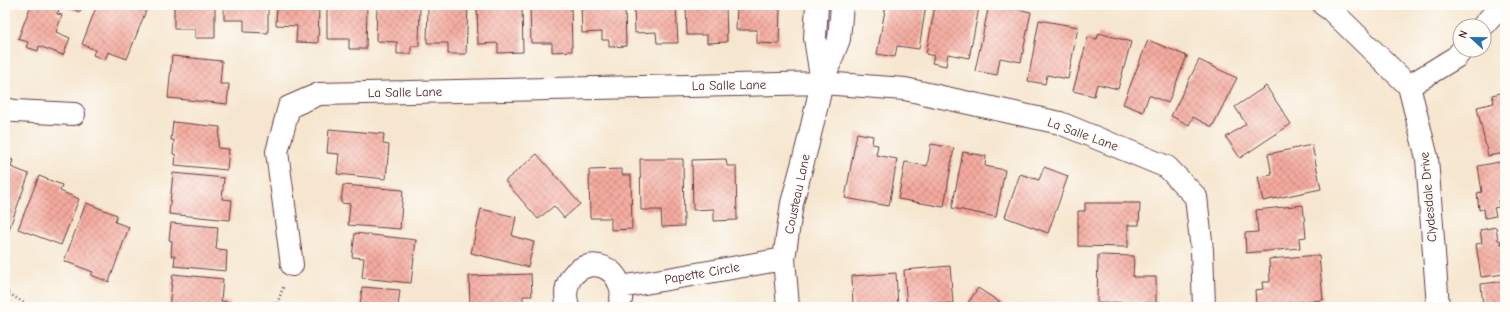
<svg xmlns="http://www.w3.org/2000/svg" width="1510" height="312" viewBox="0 0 1510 312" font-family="'Comic Neue',sans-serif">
	<defs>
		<pattern id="building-cross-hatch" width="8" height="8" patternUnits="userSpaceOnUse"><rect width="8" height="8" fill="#f5aa9f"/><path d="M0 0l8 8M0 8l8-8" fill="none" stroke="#c88a82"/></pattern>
	</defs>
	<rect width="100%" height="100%" fill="#fdfcf7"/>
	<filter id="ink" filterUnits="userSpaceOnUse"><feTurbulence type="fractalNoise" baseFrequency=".025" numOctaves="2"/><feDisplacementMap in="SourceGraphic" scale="8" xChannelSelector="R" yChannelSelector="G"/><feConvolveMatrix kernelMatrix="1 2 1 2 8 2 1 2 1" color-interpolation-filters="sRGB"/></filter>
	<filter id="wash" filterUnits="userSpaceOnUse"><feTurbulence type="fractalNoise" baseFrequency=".012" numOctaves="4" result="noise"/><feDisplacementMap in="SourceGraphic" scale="16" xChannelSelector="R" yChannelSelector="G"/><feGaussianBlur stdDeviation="0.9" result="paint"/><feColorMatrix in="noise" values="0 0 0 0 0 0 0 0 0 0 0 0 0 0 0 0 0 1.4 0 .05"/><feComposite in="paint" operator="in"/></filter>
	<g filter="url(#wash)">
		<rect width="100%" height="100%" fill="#f6e6cf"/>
		<g id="blocks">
			<path fill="url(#building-cross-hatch)" d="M31 5H61L57 14 62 15 56 32 70 38 63 55 39 46 38 51 26 47 28 42 18 39Z
				M61 5H82L80 12Z
				M97 5H138L147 8 127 59 108 52 105 60 93 55 95 50 82 44Z
				M174 5H215V38H195V29H174Z
				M224 5H268V33L244 32V20H224Z
				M277 5H319L318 43 296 42 297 26 276 25Z
				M327 5H367L366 49H349V39H327Z
				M377 5H420L419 46H411V54H397V42L376 41Z
				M428 5H468L466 54H448V43H427Z
				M477 5H522L523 52 498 53V43L478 44Z
				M530 5H571L572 51 552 52V43H531Z
				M581 5H625L626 46 609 47V40H602V32L582 33Z
				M634 5H676L678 43H657L656 32 635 33Z
				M686 5H726L727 42 707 43V35H687Z
				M737 5H780L779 44 757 43V30H736Z
				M886 5H926L919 49 897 46 895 57 877 54Z
				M944 5H961L979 8 969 58 948 54 946 66 932 63 934 56 926 54 935 6 943 8Z
				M989 5H997L1031 12 1021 62 1000 58 997 75 975 71Z
				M1039 20 1078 27 1068 79 1047 75 1045 84 1028 81Z
				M1099 33 1131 42 1118 89 1097 84 1094 96 1073 91 1088 37 1097 39Z
				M1148 40 1187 56 1168 103 1149 95 1143 112 1123 104Z
				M172 56 222 61 220 84H229L227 104 168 98Z
				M1199 60 1237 78 1212 127 1193 117 1189 125 1171 116Z
				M1266 86 1291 124 1240 158 1226 137 1246 124 1235 107Z
				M1505 92V153L1488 156 1477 107 1494 103 1492 95Z
				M173 122 220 127 218 148 229 149 227 170 175 165 176 155 173 154 174 140H171Z
				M329 129 384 134 383 144 389 145 386 179 337 174 339 154 327 153Z
				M857 133 873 136 872 144 878 145 876 155 897 159 889 206 845 198Z
				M931 144 954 148 944 207 898 199 905 162 927 166Z
				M1312 145 1321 189 1263 201 1258 177 1272 175 1268 154Z
				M963 152 986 156 985 166 1005 170 996 217 952 208Z
				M537 154 580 204 564 218 554 206 538 219 505 181Z
				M5 158 13 160 11 167 29 174 8 232 5 231Z
				M640 159H683L684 226 662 227 661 210H641Z
				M726 159 727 166H736L737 220 714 221V209L693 210 692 160Z
				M1505 161V199L1498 200 1499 207 1494 208 1496 216 1485 218 1484 209 1479 210 1477 193 1482 192 1478 166Z
				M1044 167 1068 176 1048 233 1005 217 1020 174 1039 180Z
				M622 169V175H631L632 229 611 230V218H590L589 170Z
				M173 173 224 178 222 199 232 200 230 220 169 214Z
				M39 176 62 185 60 191 79 199 61 245 18 229Z
				M343 185 403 190 400 229 348 225 350 204 341 203Z
				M86 203 117 215 115 222 129 227 109 282 91 275 93 272 64 261Z
				M1085 203H1140L1139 225H1128V247L1078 246V211H1085Z
				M1303 205 1306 237 1299 238 1300 248 1246 253 1245 233 1258 232 1256 210Z
				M481 209 516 217 512 236 534 242 528 267 471 253Z
				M171 223 218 227 216 249 227 250 226 271 174 266 175 256H171L172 241 169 240Z
				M1496 227 1498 240H1500L1501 244 1505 243V274L1481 277 1476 244 1482 243 1480 230Z
				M355 233 416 240 411 283 362 278 364 258 352 257Z
				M1098 255 1134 256 1133 277H1156V303L1097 302Z
				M1319 255 1323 300 1256 306 1255 290 1263 289 1262 282H1270L1269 259Z
				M950 266 953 303 931 305V307H907L904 270Z
				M896 273 898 307H853L852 276Z
				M173 274 223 279 221 301 230 302V307H169Z
				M531 274 532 296H523V307H470L469 276Z
				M1505 281V307H1483L1481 284Z
				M362 287 400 290 398 307H360Z
				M978 288 1007 307H965Z"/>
		</g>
	</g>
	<g filter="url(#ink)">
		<use href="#blocks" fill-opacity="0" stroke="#643d44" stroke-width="1"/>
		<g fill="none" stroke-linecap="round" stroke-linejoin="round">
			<defs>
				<path id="minor" d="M817 5 815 38 822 83 839 39 842 5
					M1324 5 1331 10 1409 86 1427 158 1438 307
					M1483 26 1502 5
					M1409 86 1456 57 1462 50
					M5 109 15 111 74 114
					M292 265 277 152 289 107 319 94 822 83 905 89 1060 123 1167 167 1196 197 1202 250 1204 307
					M621 287 784 259
					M568 307C556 266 605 250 619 283 623 291 622 299 619 307
					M788 307 784 259 792 203 807 147 822 83"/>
			</defs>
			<use href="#minor" stroke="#643d44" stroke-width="24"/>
			<path stroke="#643d44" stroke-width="2.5" stroke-dasharray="1 3" stroke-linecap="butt" d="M5 294H10L30 307
				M276 307 284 285"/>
			<use href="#minor" stroke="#fff" stroke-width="22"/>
		</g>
	</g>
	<g text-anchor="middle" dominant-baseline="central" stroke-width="3.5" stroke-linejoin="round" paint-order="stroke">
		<g font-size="13" fill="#4a1f2b" stroke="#fdfcf7">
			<text transform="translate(729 85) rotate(-1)">La Salle Lane</text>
			<text transform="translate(405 92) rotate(-1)">La Salle Lane</text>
			<text transform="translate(1083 134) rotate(20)">La Salle Lane</text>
			<text transform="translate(797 194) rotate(-78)">Cousteau Lane</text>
			<text transform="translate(1428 197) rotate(-95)">Clydesdale Drive</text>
			<text transform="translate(702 273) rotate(-10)">Papette Circle</text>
		</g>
	</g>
	<rect width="1510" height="312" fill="none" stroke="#fdfcf7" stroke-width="20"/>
	<g transform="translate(1472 38) rotate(292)"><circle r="19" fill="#fdfcf7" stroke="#b5a4a5"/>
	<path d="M0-3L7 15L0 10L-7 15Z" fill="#1f6fb2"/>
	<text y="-6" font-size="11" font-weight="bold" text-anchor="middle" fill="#4a1f2b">N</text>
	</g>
</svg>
